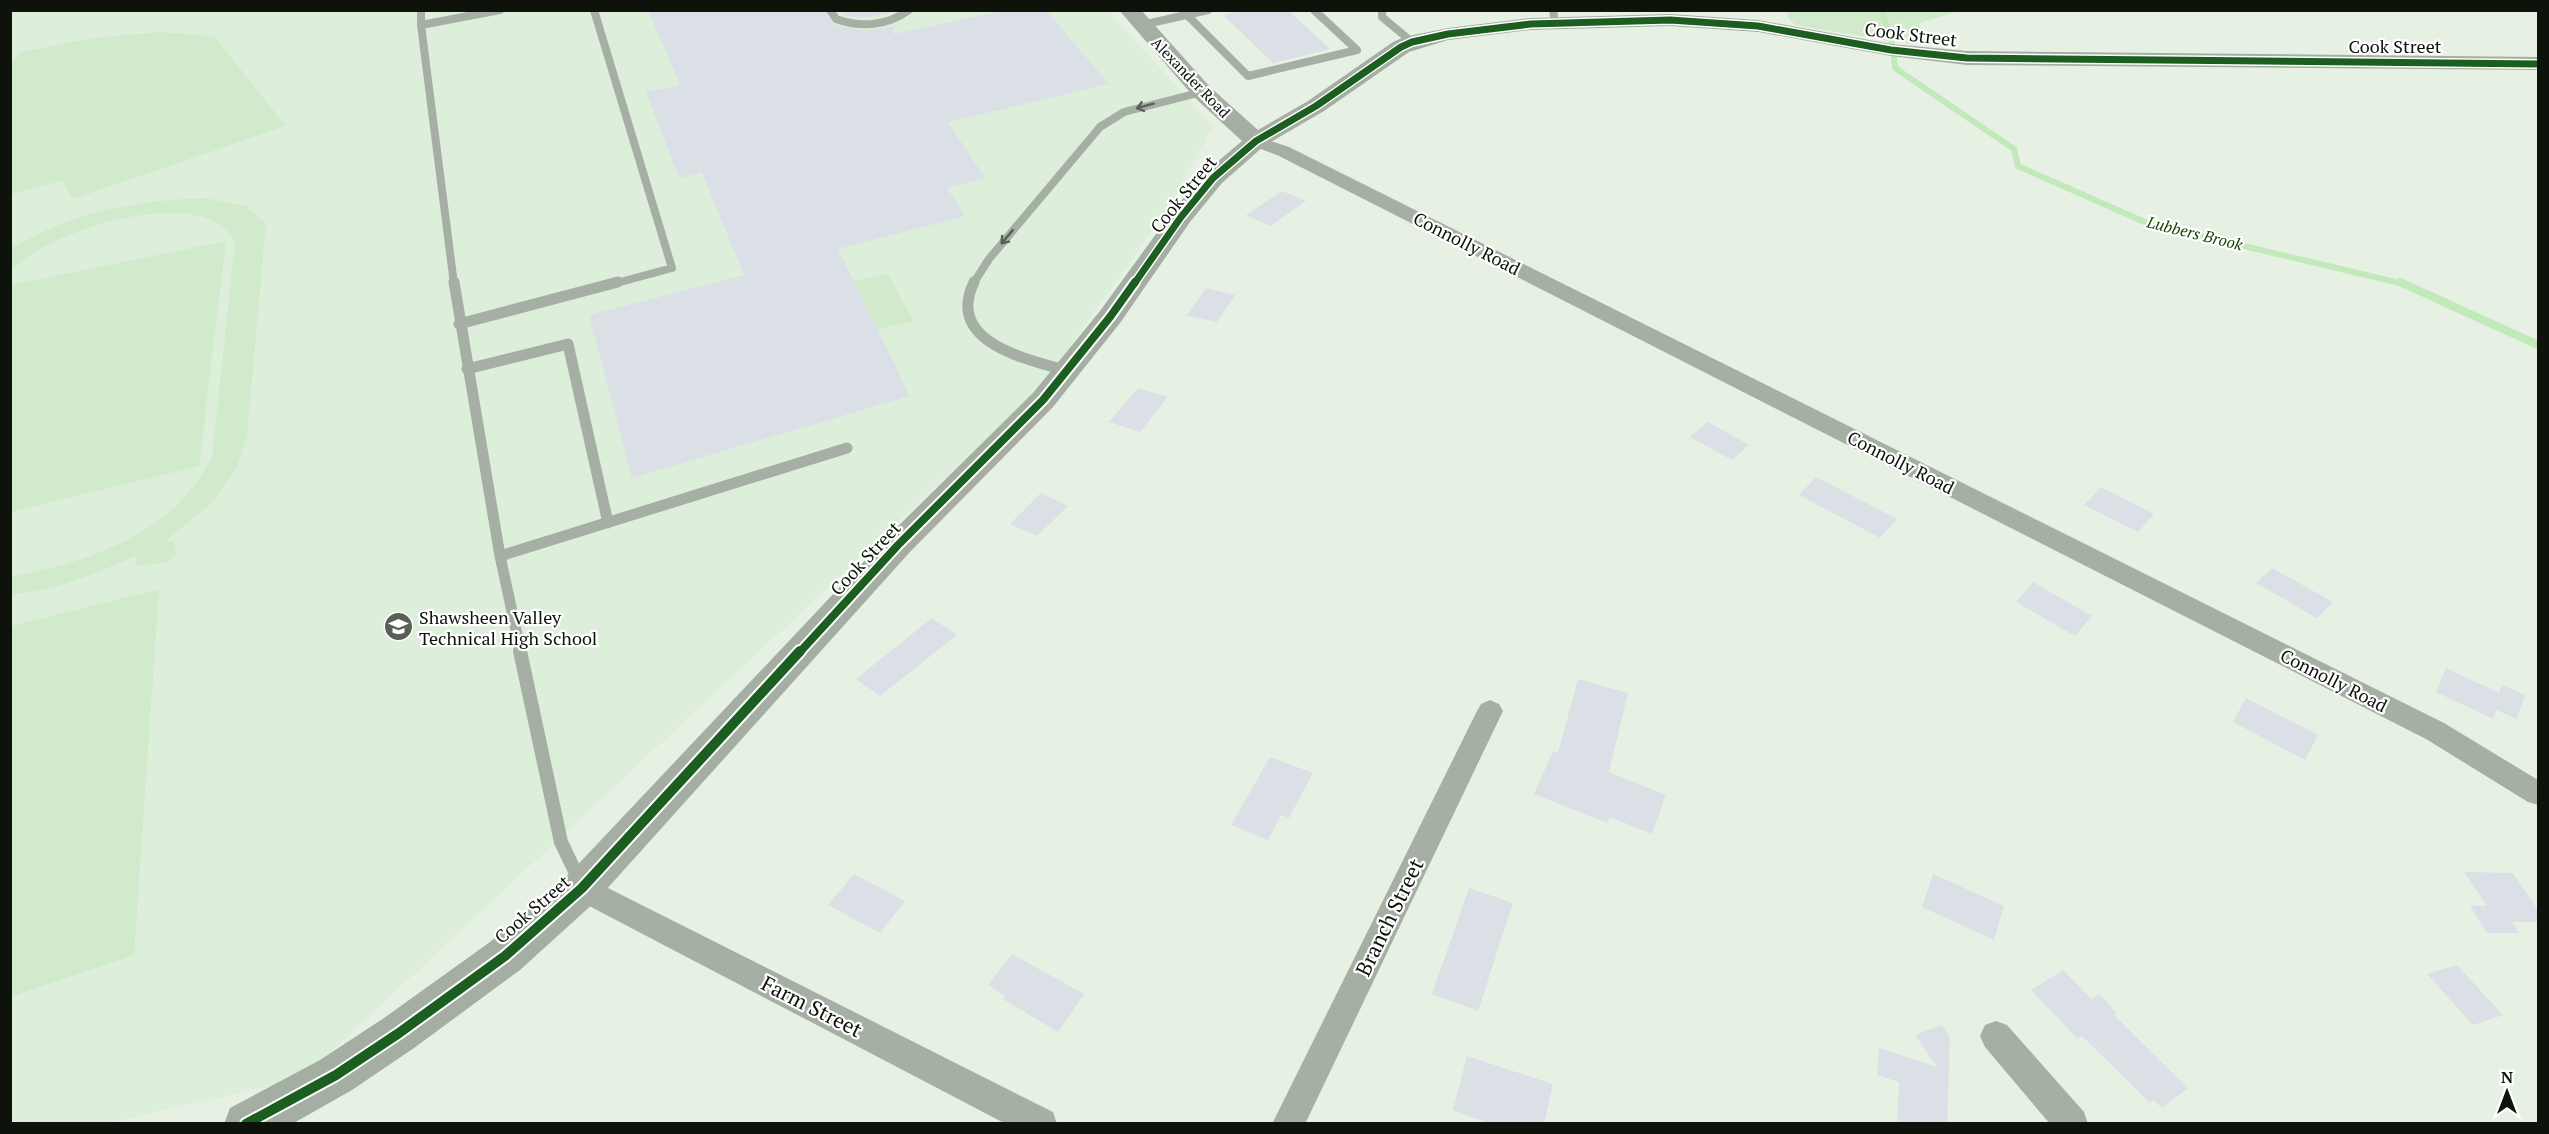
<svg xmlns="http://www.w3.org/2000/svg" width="2549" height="1134" viewBox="0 0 2549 1134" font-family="'PT Serif',serif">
	<rect width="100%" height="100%" fill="#e6f1e4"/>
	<path fill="#ddefda" d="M10 11H1108L1213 126 1173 201 1040 389 302 1079 108 1123H11Z"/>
	<path fill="#d2eacc" d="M1789 10H1959V11L1919 23 1923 37 1915 45 1795 25 1787 16Z
		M159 32 214 36 286 126 73 199 62 181 11 194V67L18 53 93 38Z
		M205 198 246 206 266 224 247 435 237 468 213 502 165 542H174L177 553 166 563 135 566 137 555C98 573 53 592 11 594V576C89 563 174 533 212 457L235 241C229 233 220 224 211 220 163 200 79 226 37 251 28 256 19 264 11 270V248C26 241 41 232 56 226 105 206 153 200 205 198Z
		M226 241 199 466 11 512V285Z
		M888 273 913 321 869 332 843 284Z
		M159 589 134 955 11 997V626Z"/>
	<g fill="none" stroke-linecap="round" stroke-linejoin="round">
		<path stroke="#c1e9b9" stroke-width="6" d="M1882 10 1892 42
			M1894 57 1895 68 2014 149 2018 166 2147 223 2404 284"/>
		<path stroke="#c1e9b9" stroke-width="8" d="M2400 282 2538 345"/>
	</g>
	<path fill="#dae0e6" d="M648 10H824L834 25 864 31 893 26 894 34 1006 10H1046L1109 84 948 122 985 178 947 188 965 216 838 249 910 396 632 478 589 315 744 275 702 173 679 178 646 92 680 85Z
		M838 10H892V12L864 18 847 16Z
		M1244 10H1288L1330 49 1273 63 1223 15Z
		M1282 191 1306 201 1270 226 1246 215Z
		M1206 288 1235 295 1217 322 1187 316Z
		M1138 388 1168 397 1140 432 1109 422Z
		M1708 422 1749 445 1732 460 1690 437Z
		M1816 477 1897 519 1880 538 1799 495Z
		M2101 487 2154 514 2138 532 2084 505Z
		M1041 493 1068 506 1037 536 1010 524Z
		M2272 568 2333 602 2317 618 2256 583Z
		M2033 582 2092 616 2075 636 2016 602Z
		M932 618 957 635 880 696 856 679Z
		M2446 668 2499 693 2502 685 2525 695 2517 719 2496 710 2493 719 2436 692Z
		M1578 679 1628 693 1609 772 1666 795 1652 834 1610 817 1607 823 1534 794 1553 751 1558 753Z
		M2246 698 2318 735 2305 760 2233 722Z
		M1270 757 1313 773 1289 818 1281 815 1268 840 1231 825Z
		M2464 872 2513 873 2538 910V922H2512L2519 933H2487L2470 906H2487Z
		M854 874 905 901 880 933 828 905Z
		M1933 874 2004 906 1994 940 1922 907Z
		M1469 888 1513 903 1478 1011 1432 994Z
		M1012 954 1084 994 1058 1032 1003 999 1005 996 988 985Z
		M2457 965 2481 991 2503 1015 2473 1025 2427 974Z
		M2063 970 2091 999 2099 994 2117 1013 2114 1015 2188 1088 2162 1108 2154 1100 2150 1103 2082 1036 2078 1039 2031 990Z
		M1942 1025 1950 1037 1947 1124H1897L1899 1082 1877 1075 1879 1048 1937 1067 1915 1035Z
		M1467 1056 1553 1084 1544 1124H1491L1453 1110Z"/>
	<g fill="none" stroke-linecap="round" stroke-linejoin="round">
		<path stroke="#a6afa4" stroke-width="8" d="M421 10V25
			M594 10 672 268 613 284
			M830 10 836 19C861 28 887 26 909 10
			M1382 10V17L1412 42
			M1553 10 1555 23
			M1187 15 1248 76 1357 50 1314 10
			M1142 25 1208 10
			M454 284 421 25 500 10
			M973 284 989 259 1100 127 1124 112 1202 92"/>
		<path stroke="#a6afa4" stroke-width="11" d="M454 282 500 556 521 653
			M974 282C945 343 1027 359 1068 371
			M459 324 618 282
			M467 369 568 344 608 523
			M500 556 847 448"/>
		<path stroke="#a6afa4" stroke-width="14" d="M520 651 561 842 581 884"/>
		<path fill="#a6afa4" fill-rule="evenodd" d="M1256 136 1289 147 2444 723 2538 780V805L2528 802 2426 739 1277 155 1250 145 1247 141 1250 137Z
			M1490 700 1499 704 1503 711 1305 1124H1272L1477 711 1481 704Z
			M582 875 1053 1112 1057 1124H1006L572 897 567 888 572 879Z
			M1996 1021 2007 1025 2084 1112 2088 1124H2050L1985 1047 1980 1036 1985 1025Z"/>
		<path fill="#a4aea2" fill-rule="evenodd" d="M1119 10H1141L1210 87 1258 130 1308 101 1393 42 1404 37 1448 28 1531 18 1670 14 1758 20 1891 44 1967 51 2538 57V70L1967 65 1891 56 1758 32 1670 26 1531 30 1448 40 1409 52 1324 111 1264 146 1222 183 1190 222 1120 323 1053 407 909 553 596 901 520 970 414 1048 352 1090 292 1124H224L230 1108 320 1060 384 1018 490 942 568 875 887 537 1033 393 1100 311 1172 212 1204 173 1242 141 1194 97Z"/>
		<defs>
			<path id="cycleway-far2" d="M1134 284 1181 217 1213 178 1256 141 1316 106 1401 47 1412 42 1448 34 1531 24 1670 20 1758 26 1891 50 1967 58 2538 64"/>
			<path id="cycleway-far1" d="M799 653 898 545 1043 400 1110 317 1135 282"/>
			<path id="cycleway" d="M246 1124 336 1075 399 1033 505 956 582 888 800 651"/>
		</defs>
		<use href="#cycleway-far2" stroke="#fff" stroke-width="10"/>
		<use href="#cycleway-far1" stroke="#fff" stroke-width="12"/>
		<use href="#cycleway" stroke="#fff" stroke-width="14"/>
		<use href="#cycleway-far2" stroke="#1b5e20" stroke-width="7"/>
		<use href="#cycleway-far1" stroke="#1b5e20" stroke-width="8"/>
		<use href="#cycleway" stroke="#1b5e20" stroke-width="10"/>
	</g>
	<defs><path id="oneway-shaft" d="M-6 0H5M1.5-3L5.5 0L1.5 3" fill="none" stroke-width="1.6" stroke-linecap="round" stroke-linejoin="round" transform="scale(1.5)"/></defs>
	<g stroke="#5a6158">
		<use href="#oneway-shaft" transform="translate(1145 106) rotate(165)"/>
		<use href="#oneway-shaft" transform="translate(1007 237) rotate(130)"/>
	</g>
	<defs>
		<symbol id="school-disc" viewBox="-11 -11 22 22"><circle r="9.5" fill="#596157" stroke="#fff"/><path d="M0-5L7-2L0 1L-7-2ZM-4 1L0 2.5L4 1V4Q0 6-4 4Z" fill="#fff"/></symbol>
	</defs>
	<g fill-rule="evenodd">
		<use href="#school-disc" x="382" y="610" width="33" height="33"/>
	</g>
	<g text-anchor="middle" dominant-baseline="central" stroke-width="4.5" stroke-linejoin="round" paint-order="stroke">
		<g font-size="15" fill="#0d130b" stroke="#fff">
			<text transform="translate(1191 77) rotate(46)">Alexander Road</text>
		</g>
		<g font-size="16" font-style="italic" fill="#124504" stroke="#fff">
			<text transform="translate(2195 233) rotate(14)">Lubbers Brook</text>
		</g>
		<g font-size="18" fill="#0d130b" stroke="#fff">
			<text transform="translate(1911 34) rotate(7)">Cook Street</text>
			<text x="2395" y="46">Cook Street</text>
			<text transform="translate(1183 194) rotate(-51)">Cook Street</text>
			<text transform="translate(1467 243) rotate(27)">Connolly Road</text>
			<text transform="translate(1901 462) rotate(27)">Connolly Road</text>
			<text transform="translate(865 558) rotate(-47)">Cook Street</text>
			<text transform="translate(2334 680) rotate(27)">Connolly Road</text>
			<text transform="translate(532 909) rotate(-41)">Cook Street</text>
		</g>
		<g font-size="18" fill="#0d130b" stroke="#fff" text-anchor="start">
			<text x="419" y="617">Shawsheen Valley<tspan x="419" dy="21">Technical High School</tspan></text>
		</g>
		<g font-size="21" fill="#0d130b" stroke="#fff">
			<text transform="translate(1389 917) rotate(-64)">Branch Street</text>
			<text transform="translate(812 1006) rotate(27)">Farm Street</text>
		</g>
	</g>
	<rect width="2549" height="1134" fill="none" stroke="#0d130b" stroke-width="24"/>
	<g transform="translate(2507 1092)" stroke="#ffffff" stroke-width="4.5" paint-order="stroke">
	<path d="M0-4.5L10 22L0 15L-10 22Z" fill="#0d130b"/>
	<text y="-9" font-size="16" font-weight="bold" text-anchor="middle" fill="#0d130b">N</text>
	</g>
</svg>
